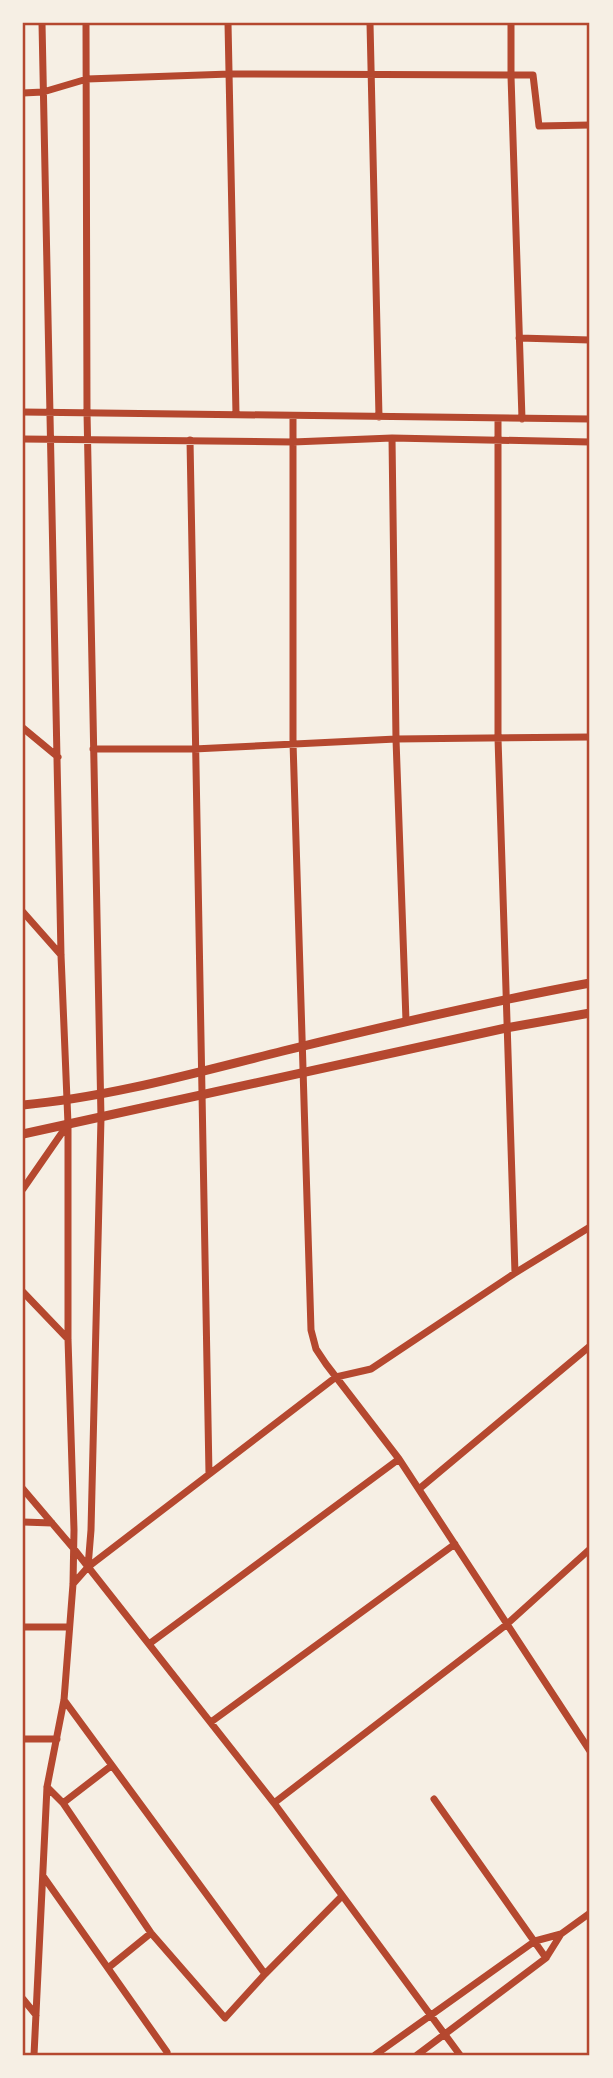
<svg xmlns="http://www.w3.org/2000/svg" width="613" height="2078" viewBox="0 0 613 2078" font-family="Manrope,sans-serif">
	<rect width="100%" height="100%" fill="#f6efe4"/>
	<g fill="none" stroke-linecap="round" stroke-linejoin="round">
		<path stroke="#b5482f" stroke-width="7" d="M86 23 87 412 101 1118 91 1530 88 1567
			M228 23 236 414
			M370 23 379 417
			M511 23V76L522 419
			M23 93 43 92 87 79 230 74 533 75 539 126 590 125
			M519 338 590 340
			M23 412 590 419
			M293 416V742L311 1330 316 1349 326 1364 399 1459 590 1751
			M498 419V738L515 1273
			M392 438 396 739 406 1021
			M23 439 293 442 392 438 590 442
			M190 440 209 1474
			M23 728 58 757
			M93 749H194L396 739 590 737
			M23 912 61 955
			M23 1189 68 1124
			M23 1292 68 1339
			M23 1489 74 1549 274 1803 460 2055
			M419 1489 590 1346
			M23 1522 52 1523
			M73 1584 88 1567 336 1377 371 1369 515 1273 590 1227
			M23 1627H69
			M149 1644 399 1459
			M64 1700 265 1974
			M211 1722 455 1544
			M23 1739H57
			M47 1787 63 1803 151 1933 225 2018 265 1974 341 1897
			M434 1799 546 1958
			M63 1803 111 1766
			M274 1803 506 1625 590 1549
			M43 1876 167 2052
			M108 1968 151 1933
			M23 1999 36 2015
			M34 2055 47 1787 64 1700 73 1584 74 1530 68 1339V1124L61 955 42 23
			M375 2055 535 1941 561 1934 590 1913
			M417 2055 546 1958 561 1934"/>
		<path stroke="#b5482f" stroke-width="9" d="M23 1105C111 1097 198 1072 283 1051 385 1026 487 1002 590 983
			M23 1134 506 1028 590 1013"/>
	</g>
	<rect width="613" height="2078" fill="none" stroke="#f6efe4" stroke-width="49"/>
	<rect x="24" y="24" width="564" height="2030" fill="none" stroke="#b5482f" stroke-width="2.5"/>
</svg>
